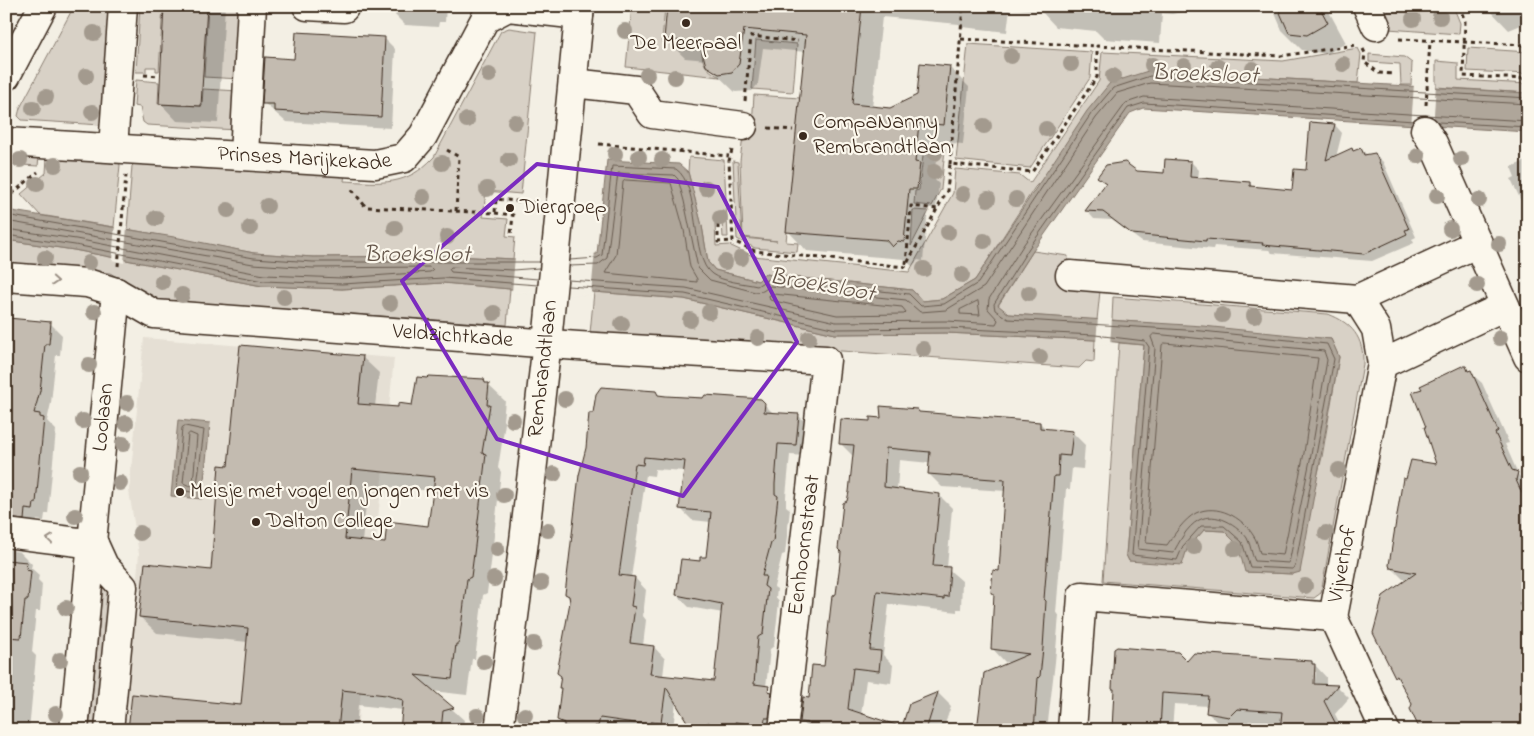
<svg xmlns="http://www.w3.org/2000/svg" width="1534" height="736" viewBox="0 0 1534 736" font-family="'Indie Flower',sans-serif">
<style>
.built{fill:#e5dfd4}
.green{fill:#d8d1c6;stroke:#8a7e72}
.water{fill:#afa69a;stroke:#817468}
.pier{fill:#f3efe4}
.shadow{fill:#0003;fill-rule:evenodd}
.lines{fill:none;stroke-linecap:round;stroke-linejoin:round}
.shore{stroke:#695c50;stroke-width:1}
.building{fill:#c3bbb0;stroke:#3b2a1e;fill-rule:evenodd}
.minor-casing{stroke:#3b2a1e;stroke-width:31}
.path{stroke:#3b2a1e;stroke-width:3;stroke-dasharray:4 4;stroke-linecap:butt}
.minor{stroke:#fbf7ec;stroke-width:28}
.tree{fill:#a39a8e}
.oneway{stroke:#9b9085}
.marked{fill:none;stroke:#7b2cbf;stroke-width:4;stroke-linejoin:round}
.poi-dot{fill:#3b2a1e;stroke:#fbf7ec;stroke-width:2}
.labels{text-anchor:middle;dominant-baseline:central;stroke-width:4.5;stroke-linejoin:round;paint-order:stroke}
.poi-label{font-size:22px;fill:#3b2a1e;stroke:#fbf7ec;text-anchor:start}
.street-label{font-size:22px;fill:#3b2a1e;stroke:#fbf7ec}
.water-label{font-size:24px;font-style:italic;fill:#645549;stroke:#fbf7ec}
</style>
<rect width="100%" height="100%" fill="#f3efe4"/>
<filter id="ink" filterUnits="userSpaceOnUse"><feTurbulence type="fractalNoise" baseFrequency=".02" numOctaves="2"/><feDisplacementMap in="SourceGraphic" scale="10" xChannelSelector="R" yChannelSelector="G"/><feConvolveMatrix kernelMatrix="1 2 1 2 8 2 1 2 1" color-interpolation-filters="sRGB"/></filter>
<g filter="url(#ink)">
<path class="built" d="M144,338L394,358L357,730H123L139,554L129,491Z"/>
<g class="green">
<path d="M74,6H110L101,125L22,120L18,116L20,108Z"/>
<path d="M140,6H163L159,71H156V67H146V72H136Z"/>
<path d="M208,6H243L240,79L204,77Z"/>
<path d="M632,6H665L662,41L702,46C701,63 705,69 720,77L626,67Z"/>
<path d="M1375,6H1453L1460,23L1459,34L1388,29Z"/>
<path d="M509,28L537,32L521,194L486,191L483,217L508,219L506,236L515,237L513,259L453,256L313,257L254,253L127,229L132,166L136,162L345,173L344,181C382,183 406,187 434,157L501,31Z"/>
<path d="M756,40L797,44L793,92L752,89Z"/>
<path d="M968,44L1092,52L1090,78L1030,168L956,160Z"/>
<path d="M1358,48L1361,54L1358,83L1148,71L1035,187L975,280L942,299L922,301L912,290L765,274L758,281L715,270L708,262L702,226L688,172L689,157L724,160L728,237H723L722,223L715,224L716,246L729,245L753,256L909,272L953,193L955,169L1020,175L1030,183L1099,81L1102,52L1283,61Z"/>
<path d="M1468,48L1528,52V74L1467,71Z"/>
<path d="M1369,54L1404,57L1412,63L1411,85H1401L1400,64L1369,62Z"/>
<path d="M1436,61L1458,63V80L1528,84V93L1436,87Z"/>
<path d="M136,80L159,82L158,104L202,106L203,89L239,91L237,130L147,125L143,122L140,107L134,106Z"/>
<path d="M754,95L800,98L786,242L798,243L797,252L755,248L737,239L733,161L738,162L742,238L777,241L743,237L740,161L743,136L752,126Z"/>
<path d="M924,147L945,149L941,189L932,206L914,204L915,191L919,190Z"/>
<path d="M6,154L39,156L38,166L6,164Z"/>
<path d="M47,157L118,161L120,165L114,227L40,215L21,194L46,173Z"/>
<path d="M913,210L929,211L911,246Z"/>
<path d="M6,240L74,250L262,286L342,289L443,283L510,289L507,325L156,300L110,273L6,265Z"/>
<path d="M1033,251L1068,256L1066,286L1100,291L1097,320L1009,314L998,306Z"/>
<path d="M594,292L684,299L835,334L946,333L1095,340L1094,362L1086,361L1079,368L590,333Z"/>
<path d="M1113,297L1328,314C1352,323 1364,338 1363,364L1321,593L1314,598L1103,581L1119,343L1144,345L1126,554L1129,561L1187,549L1204,530L1224,531L1238,545L1246,572L1293,574L1322,457L1339,357L1331,339L1112,320Z"/>
<path d="M103,584L114,585L100,730H89Z"/>
</g>
<g class="water">
<path d="M1148,71L1528,93V132L1143,108L1130,113L1033,251L998,305L1009,314L1203,326L1331,339L1339,357L1300,572L1293,574L1245,572L1238,545L1224,531L1204,530L1187,549L1182,565L1129,561L1126,555L1144,345L1095,340L946,333L835,334L684,299L594,292L510,289L443,283L342,289L262,286L74,250L6,240V210L174,237L254,253L313,257L453,256L513,259L597,254L607,160L679,164L688,172L702,226L708,262L715,270L758,281L765,274L912,290L922,301L942,299L975,280L1087,111L1110,83Z"/>
<path d="M178,420L210,423L202,499L171,496Z"/>
</g>
<g class="pier">
<path d="M1414,83L1436,84L1433,129L1411,128Z"/>
<path d="M598,216L591,295L512,292L515,256L595,251Z"/>
<path d="M115,225L127,227L124,263L112,260Z"/>
<path d="M1098,318H1112L1110,344L1096,343Z"/>
</g>
<g class="shadow">
<path d="M165,6H225L218,123L177,121L160,103Z"/>
<path d="M395,6H446L445,22H439L438,27L405,25L395,15Z"/>
<path d="M668,6H1197L1196,9L1172,14L1162,13L1160,43L1104,39L1096,31L1056,27L1041,11L1010,8L1007,32L962,27L959,24L882,17L872,108L890,109L918,96L949,67L969,87L963,144L938,142L934,179L939,184L936,208H928L923,261L918,260L912,266L904,259L807,251L788,231L806,52L763,48L758,84L752,91L735,92L708,66L706,60L685,58L665,39Z"/>
<path d="M1272,6H1326L1346,43L1327,54L1302,50L1282,30Z"/>
<path d="M1486,6H1528V22L1509,30Z"/>
<path d="M384,38L395,49L391,128L286,122L264,103L295,60Z"/>
<path d="M1335,125L1342,133L1336,157L1352,150L1354,152L1361,149L1368,156L1375,154L1383,162L1416,237L1412,239L1414,243L1372,261L1272,253L1269,250L1214,246L1213,249L1142,242L1112,220L1094,219L1087,211L1106,184L1099,176L1137,172L1165,174L1191,162L1199,170L1198,179L1250,184L1254,188L1293,191Z"/>
<path d="M1528,160V216L1511,179L1515,177L1511,167Z"/>
<path d="M6,323H50L62,335L60,355H56L51,403L47,421L56,430L48,514H45L44,521L37,520L35,529L6,520Z"/>
<path d="M362,357L379,373L375,406L413,407L484,381L505,401L503,420L505,423L498,468L501,472L491,563L487,593L483,595L475,659H472L467,695L432,691L464,720L462,730H400L403,710L358,705L356,730H130L242,706L248,642L157,633L140,617L212,572L229,467ZM368,485L434,491L429,528L386,545L362,542Z"/>
<path d="M1465,368L1482,383L1509,443L1505,444L1519,476L1528,484V730L1413,704L1396,676L1408,580L1403,579L1391,567L1407,480L1438,466L1428,428L1424,389Z"/>
<path d="M659,396L760,400L774,414L798,415L810,427L807,456L790,455L786,496V506L790,509L785,554L782,555L774,587L777,589L776,598L779,602L774,646L770,649L766,687L780,699L777,730H694L676,702L673,730H568L558,720L571,602L566,593ZM655,469L685,471L680,508L692,520L711,522L707,559L701,563L677,595L689,607L723,613L715,683L663,676L665,659L654,647L643,646L646,620L643,616L646,590L635,578H631L646,475L654,476Z"/>
<path d="M920,414L1040,423L1047,430L1072,432L1085,445L1083,469L1072,468L1070,489H1066L1056,613L1059,615L1055,662L1047,730H979L1011,662H1005L992,648L995,596L992,593L1000,572L1006,491L942,487L929,474L930,463L899,460L897,490L939,495L952,508L947,568L962,581L961,609H957V612L889,604L883,655L893,665L891,683L866,680L861,715L902,728L910,705L938,693L951,706L943,730H808L801,721L825,668L837,595L853,456L840,443L871,423Z"/>
<path d="M6,549L20,552L32,564L31,568L39,575L38,580L42,584L40,611H36L32,652L36,656L29,730H6Z"/>
<path d="M1187,662H1312L1326,677V686H1337L1349,698L1335,714L1343,730H1282V723L1249,721L1241,729L1219,724L1208,713V706L1174,704L1172,730H1113L1115,691L1113,688ZM1313,672H1316L1314,690H1312Z"/>
</g>
<g class="lines">
<g class="shore">
<path d="M1425,115L1528,121"/>
<path d="M1438,122L1528,127"/>
<path d="M626,180L671,183L684,230L690,267L697,279V282L605,273L616,255L623,182Z"/>
<path d="M6,215L254,258L313,262H540"/>
<path d="M6,221L253,264L313,268L430,267L433,270L430,272L342,278L264,275L76,239L6,229"/>
<path d="M6,235L75,245L263,281L342,284L443,278L538,285"/>
<path d="M570,260L597,258L602,255L612,166L676,169C701,186 690,259 712,274C723,282 744,283 757,286L768,279L909,294L921,306L944,304L978,283L1091,114L1113,88L1150,76L1528,98"/>
<path d="M569,266L598,265L607,258L618,173L674,175L678,179L684,201L698,268L710,280L755,292L763,291L770,286L906,300L920,312L946,310L984,287L1096,118L1117,93L1150,83L1528,104"/>
<path d="M538,279L451,272L449,269L451,267L513,270L539,268"/>
<path d="M568,280L686,288L836,322L947,321L996,324L998,320L988,309L989,299L1024,244L1126,103L1144,97L1424,115"/>
<path d="M568,286L685,294L836,329L947,328L1095,335L1145,341L1149,347L1132,555L1177,560L1183,546L1201,526H1224L1242,542L1250,567L1292,569L1295,567L1334,359L1327,344L1202,331L1008,319L995,310L994,304L1029,248L1128,108L1144,103L1414,121"/>
<path d="M773,294L902,307L906,312L904,314L837,315L770,300L769,296Z"/>
<path d="M978,301L980,315L960,314V310Z"/>
<path d="M1154,334L1324,351L1327,360L1311,455L1289,563L1255,561C1251,554 1251,545 1247,538C1238,525 1216,511 1199,520C1186,527 1179,543 1173,553L1138,549L1155,348L1151,337Z"/>
<path d="M1165,343L1318,358L1304,453L1283,555L1260,553C1258,547 1257,540 1253,535C1242,517 1217,503 1196,513C1184,519 1174,535 1167,545L1146,543L1162,345Z"/>
<path d="M185,426L204,430L196,493L177,489L182,428Z"/>
<path d="M190,433L197,436L193,484L190,486L183,483L188,435Z"/>
</g>
</g>
<g class="building">
<path d="M164,6H207L201,106L159,104Z"/>
<path d="M667,6H862L852,104L890,108L917,95L920,63L950,66L944,125L919,123L915,162L920,163L917,189H909L904,242L898,241L892,247L886,240L786,232L806,35L744,29L739,64L732,72L719,74L706,66L700,43L664,39Z"/>
<path d="M1277,6H1319L1328,23L1307,35L1289,33Z"/>
<path d="M296,32L385,37L381,117L274,111V104H262L265,57L294,59Z"/>
<path d="M1310,122L1335,124L1326,160L1352,148L1353,151L1361,148L1364,155L1375,153L1409,229L1405,230L1407,234L1364,254L1262,245L1263,243L1206,239V241L1132,234L1103,212L1085,211L1106,183L1097,177L1106,165L1125,162L1137,171L1164,173L1165,159L1191,161L1190,177L1250,182V186L1292,190L1294,169L1306,170Z"/>
<path d="M8,318L51,322L49,344H45L40,391L34,413L40,414V417L44,418L36,503H34L33,510L25,509L24,520L6,518Z"/>
<path d="M240,345L363,356L358,404L398,407V403L412,405L417,377L427,378L429,376L484,379L485,383H489L487,405H490L482,453L486,454L475,546L471,577L467,579L459,644H456L452,679L415,675L454,708L443,711L441,730H400L403,700L386,695L342,690L338,730H128L132,694L241,705L248,628L139,617L145,563L211,570L219,465L228,466ZM352,469L435,477L428,526L387,521L385,543L345,539Z"/>
<path d="M1462,366H1466L1468,371L1471,370L1498,431L1495,433L1512,470L1518,472L1516,480L1528,506V598L1519,603L1528,623V730H1420L1410,709L1412,704L1397,676L1395,677L1373,633L1383,596L1416,573L1390,568L1389,565L1403,478L1406,479L1411,460L1436,464L1424,427H1426L1412,392L1422,389L1420,386Z"/>
<path d="M601,387L656,391L658,395L666,396L703,398L705,395L761,399L765,403L764,412L799,414L796,445L778,444L775,484V494L778,496L773,542L771,543L762,576H766L764,586L768,589L763,634L758,637L754,684L769,686L768,691L772,692L769,718H765L764,726L735,722V728L715,730L709,722L692,730L666,687L661,723L651,722L648,725L600,718L598,726H595V730H567L568,727H564V723L557,720L561,688H559L561,676L557,673L570,602L569,596L565,594L579,475L586,448L589,413H593L596,394ZM644,457L685,461L679,509L711,512L706,557H700V561L681,559L676,595L722,604L714,681L650,674L654,646L630,643L635,607L631,606L635,577L619,575L635,464L643,465Z"/>
<path d="M880,406L917,409L919,412L1040,422V428L1073,431L1070,456L1059,455L1058,476H1054L1044,599L1046,601L1043,648L1040,676L1038,678L1034,730H977L984,673L1029,654L991,649L994,594L991,593L993,570L999,571L1005,480L928,474L930,452L886,448L884,487L940,494L933,566L950,567L948,597L944,596V599L877,591L870,650L881,651L879,671L853,668L848,709L899,726L898,730H807L808,723L800,722L803,697L809,698L812,665L824,666L832,596L836,594L840,564L841,552L838,549L843,503L847,501L849,492L854,445L839,444L841,419L870,421V417L881,418Z"/>
<path d="M6,560L27,562L26,570L31,571L28,600H25L21,638L6,637Z"/>
<path d="M1117,647L1178,652L1187,661L1194,653L1312,661V664H1315L1314,684L1338,685L1324,701L1339,730H1280L1282,712L1237,709L1229,717L1206,713L1208,696L1162,693L1160,730H1112L1114,689H1112L1114,649Z"/>
<path d="M938,692L926,730H901L909,704Z"/>
</g>
<g class="lines">
<defs>
<g id="minor">
<path d="M307,6L344,8"/>
<path d="M1367,6L1376,26"/>
<path d="M6,76L43,6"/>
<path d="M573,83L636,90L652,114L743,126"/>
<path d="M1425,130L1433,143L1528,357"/>
<path id="s1" d="M6,142L375,164L404,158L423,136L485,19L508,7L579,15"/>
<path d="M113,148L123,6"/>
<path d="M244,155L252,6"/>
<path d="M1070,275L1357,299L1478,243"/>
<path id="s2" d="M6,277L87,283L116,292L154,314L578,346L826,360L783,730"/>
<path d="M1382,364L1505,306"/>
<path d="M6,533L94,544"/>
<path d="M94,544L104,566L123,587L109,730"/>
<path d="M1333,617L1385,730"/>
<path id="s3" d="M74,730L116,292"/>
<path id="s4" d="M499,730L524,541L547,342L580,6"/>
<path id="s5" d="M1072,730L1082,596L1333,617L1382,364L1376,329L1357,299"/>
</g>
</defs>
<use href="#minor" class="minor-casing"/>
<g class="path">
<path d="M1459,6L1465,21L1463,76L1528,79"/>
<path d="M961,39L1097,46"/>
<path d="M1399,39L1528,45"/>
<path d="M1363,49L1365,53L1364,62L1379,73L1394,74"/>
<path d="M144,75L158,76"/>
<path d="M745,101L751,36L798,41"/>
<path d="M1426,105L1430,41"/>
<path d="M768,128L793,130"/>
<path d="M599,144L729,156"/>
<path d="M447,150L459,157L456,212"/>
<path d="M732,150L729,161L733,241L755,251L905,267L947,191L950,164L1032,172L1097,77V46L1281,56L1356,45"/>
<path d="M950,164L963,6"/>
<path d="M352,190L366,207L495,213L496,199L535,203"/>
<path d="M6,199L38,172"/>
<path d="M495,213L513,215L511,234"/>
<path d="M718,225V242L733,241"/>
<path d="M906,264L911,206L938,209"/>
<path d="M118,266L126,175"/>
</g>
<use href="#minor" class="minor"/>
</g>
<g class="tree">
<circle cx="1440" cy="17" r="8"/>
<circle cx="1413" cy="19" r="8"/>
<circle cx="625" cy="31" r="8"/>
<circle cx="94" cy="33" r="8"/>
<circle cx="1011" cy="56" r="8"/>
<circle cx="1071" cy="64" r="8"/>
<circle cx="1343" cy="64" r="8"/>
<circle cx="1152" cy="65" r="8"/>
<circle cx="1184" cy="66" r="8"/>
<circle cx="1218" cy="67" r="8"/>
<circle cx="1253" cy="69" r="8"/>
<circle cx="489" cy="75" r="8"/>
<circle cx="647" cy="75" r="8"/>
<circle cx="86" cy="76" r="8"/>
<circle cx="1113" cy="76" r="8"/>
<circle cx="675" cy="77" r="8"/>
<circle cx="46" cy="97" r="8"/>
<circle cx="33" cy="108" r="8"/>
<circle cx="92" cy="112" r="8"/>
<circle cx="467" cy="120" r="8"/>
<circle cx="515" cy="122" r="8"/>
<circle cx="984" cy="126" r="8"/>
<circle cx="1046" cy="129" r="8"/>
<circle cx="935" cy="153" r="8"/>
<circle cx="615" cy="154" r="8"/>
<circle cx="1418" cy="156" r="8"/>
<circle cx="639" cy="157" r="8"/>
<circle cx="1461" cy="159" r="8"/>
<circle cx="20" cy="160" r="8"/>
<circle cx="509" cy="160" r="8"/>
<circle cx="662" cy="160" r="8"/>
<circle cx="442" cy="163" r="8"/>
<circle cx="55" cy="165" r="8"/>
<circle cx="934" cy="172" r="8"/>
<circle cx="37" cy="184" r="8"/>
<circle cx="706" cy="188" r="8"/>
<circle cx="487" cy="189" r="8"/>
<circle cx="963" cy="194" r="8"/>
<circle cx="1437" cy="196" r="8"/>
<circle cx="423" cy="197" r="8"/>
<circle cx="988" cy="199" r="8"/>
<circle cx="1016" cy="199" r="8"/>
<circle cx="1479" cy="200" r="8"/>
<circle cx="267" cy="206" r="8"/>
<circle cx="228" cy="210" r="8"/>
<circle cx="156" cy="218" r="8"/>
<circle cx="720" cy="218" r="8"/>
<circle cx="250" cy="228" r="8"/>
<circle cx="395" cy="228" r="8"/>
<circle cx="1450" cy="229" r="8"/>
<circle cx="948" cy="232" r="8"/>
<circle cx="447" cy="237" r="8"/>
<circle cx="984" cy="241" r="8"/>
<circle cx="1499" cy="244" r="8"/>
<circle cx="45" cy="258" r="8"/>
<circle cx="741" cy="258" r="8"/>
<circle cx="725" cy="262" r="8"/>
<circle cx="89" cy="263" r="8"/>
<circle cx="924" cy="269" r="8"/>
<circle cx="962" cy="275" r="8"/>
<circle cx="162" cy="282" r="8"/>
<circle cx="1477" cy="285" r="8"/>
<circle cx="1029" cy="293" r="8"/>
<circle cx="182" cy="295" r="8"/>
<circle cx="284" cy="297" r="8"/>
<circle cx="390" cy="303" r="8"/>
<circle cx="94" cy="312" r="8"/>
<circle cx="709" cy="312" r="8"/>
<circle cx="494" cy="313" r="8"/>
<circle cx="1222" cy="315" r="8"/>
<circle cx="1254" cy="316" r="8"/>
<circle cx="690" cy="320" r="8"/>
<circle cx="622" cy="324" r="8"/>
<circle cx="758" cy="338" r="8"/>
<circle cx="809" cy="338" r="8"/>
<circle cx="1500" cy="338" r="8"/>
<circle cx="923" cy="349" r="8"/>
<circle cx="1040" cy="357" r="8"/>
<circle cx="89" cy="365" r="8"/>
<circle cx="565" cy="399" r="8"/>
<circle cx="127" cy="403" r="8"/>
<circle cx="513" cy="420" r="8"/>
<circle cx="83" cy="421" r="8"/>
<circle cx="126" cy="423" r="8"/>
<circle cx="123" cy="444" r="8"/>
<circle cx="1339" cy="470" r="8"/>
<circle cx="80" cy="472" r="8"/>
<circle cx="554" cy="474" r="8"/>
<circle cx="120" cy="483" r="8"/>
<circle cx="504" cy="495" r="8"/>
<circle cx="75" cy="516" r="8"/>
<circle cx="548" cy="530" r="8"/>
<circle cx="140" cy="533" r="8"/>
<circle cx="1326" cy="533" r="8"/>
<circle cx="1194" cy="547" r="8"/>
<circle cx="497" cy="549" r="8"/>
<circle cx="1235" cy="549" r="8"/>
<circle cx="494" cy="579" r="8"/>
<circle cx="541" cy="583" r="8"/>
<circle cx="1305" cy="586" r="8"/>
<circle cx="66" cy="608" r="8"/>
<circle cx="534" cy="644" r="8"/>
<circle cx="60" cy="660" r="8"/>
<circle cx="484" cy="662" r="8"/>
<circle cx="56" cy="714" r="8"/>
<circle cx="525" cy="715" r="8"/>
<circle cx="477" cy="716" r="8"/>
</g>
<defs><path id="oneway-chevron" d="M-2-3.5L2.5 0L-2 3.5" fill="none" stroke-width="1.6" stroke-linecap="round" stroke-linejoin="round" transform="scale(1.25)"/></defs>
<g class="oneway">
<use href="#oneway-chevron" transform="translate(55 281) rotate(4)"/>
<use href="#oneway-chevron" transform="translate(50 539) rotate(-173)"/>
</g>
</g>
<path class="marked" d="M537,164L718,187L797,342L683,496L497,439L402,281Z"/>
<g class="poi-dot">
<circle cx="686" cy="23" r="5"/>
<circle cx="803" cy="136" r="5"/>
<circle cx="510" cy="208" r="5"/>
<circle cx="180" cy="492" r="5"/>
<circle cx="256" cy="522" r="5"/>
</g>
<g class="labels">
<g class="poi-label">
<text x="686" y="44" text-anchor="middle">De Meerpaal</text>
<text x="813" y="123">CompaNanny<tspan x="813" dy="25">Rembrandtlaan</tspan></text>
<text x="520" y="208">Diergroep</text>
<text x="190" y="492">Meisje met vogel en jongen met vis</text>
<text x="266" y="522">Dalton College</text>
</g>
<g class="street-label">
<text stroke="none"><textPath href="#s1" startOffset="299">Prinses Marijkekade</textPath></text>
<text stroke="none"><textPath href="#s2" startOffset="455">Veldzichtkade</textPath></text>
<text stroke="none"><textPath href="#s4" startOffset="364">Rembrandtlaan</textPath></text>
<text stroke="none"><textPath href="#s3" startOffset="314">Loolaan</textPath></text>
<text transform="translate(805 545) rotate(-83)">Eenhoornstraat</text>
<text stroke="none"><textPath href="#s5" startOffset="440">Vijverhof</textPath></text>
</g>
<g class="water-label">
<text transform="translate(1205 75) rotate(2)">Broeksloot</text>
<text x="417" y="255">Broeksloot</text>
<text transform="translate(822 286) rotate(10)">Broeksloot</text>
</g>
</g>
<rect width="1534" height="736" fill="none" stroke="#fbf7ec" stroke-width="25"/>
<rect x="12" y="12" width="1509" height="711" fill="none" stroke="#3b2a1e" stroke-width="2" filter="url(#ink)"/>
</svg>
